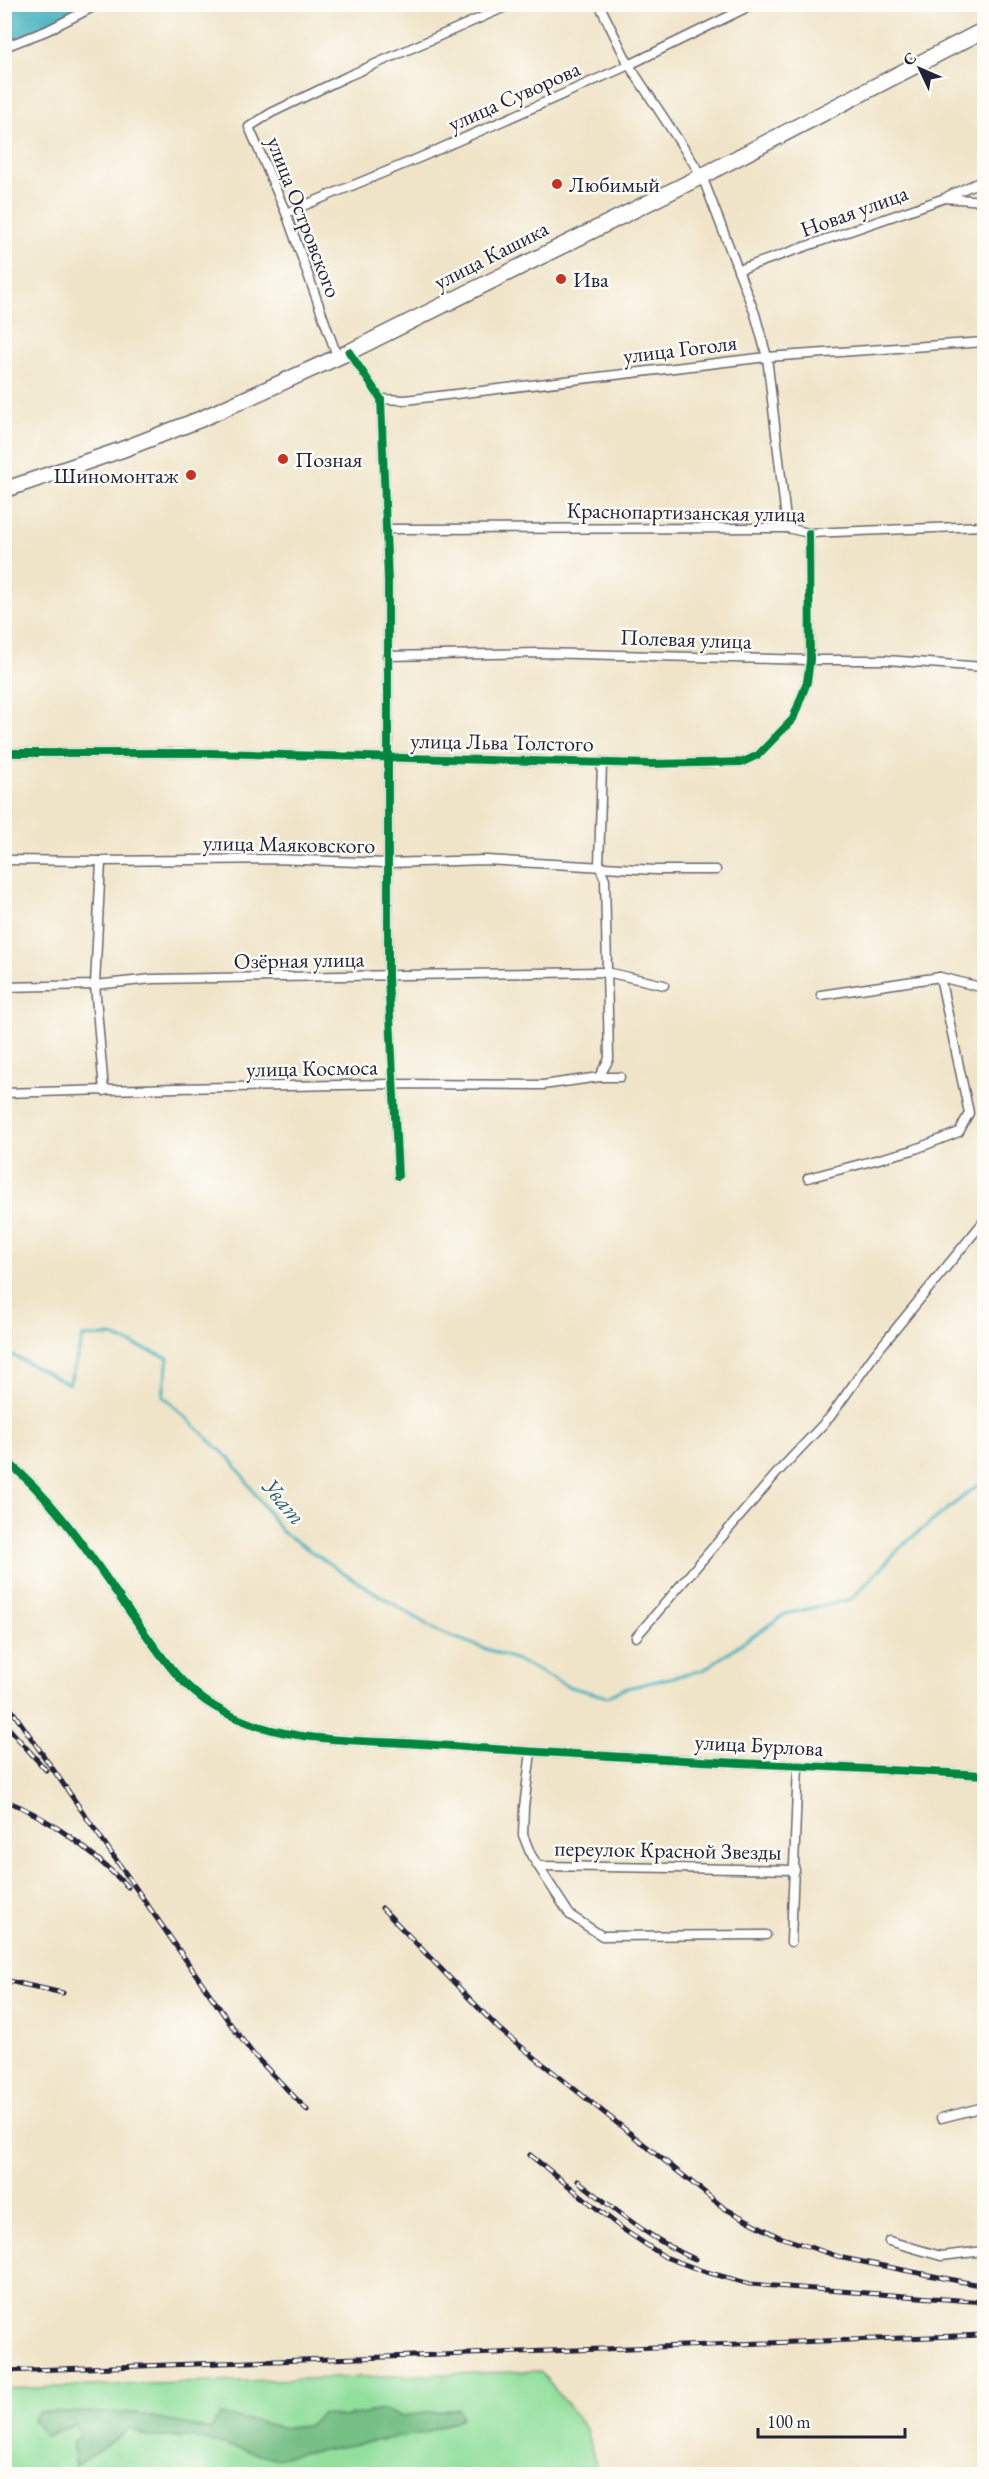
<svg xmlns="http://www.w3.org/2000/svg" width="989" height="2479" viewBox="0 0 989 2479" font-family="'EB Garamond',serif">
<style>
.green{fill:#92df9c;stroke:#5a806c;stroke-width:1.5;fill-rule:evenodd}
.forest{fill:#75be84;stroke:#4c7060;stroke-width:1.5}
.water{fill:#41b0be;stroke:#32697c;stroke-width:1.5}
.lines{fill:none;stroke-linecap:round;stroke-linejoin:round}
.stream{stroke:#41b0be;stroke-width:3}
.street-casing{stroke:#6a666c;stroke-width:11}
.highway-casing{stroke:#6a666c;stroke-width:18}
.street{stroke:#fff;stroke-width:8}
.highway{stroke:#fff;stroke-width:15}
.rail-casing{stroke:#22223b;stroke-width:5}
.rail{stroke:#fdfcf7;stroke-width:3;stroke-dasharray:9;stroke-linecap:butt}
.cycleway-casing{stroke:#fdfcf7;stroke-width:11}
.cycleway{stroke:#00873e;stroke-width:8}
.poi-dot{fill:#c8321e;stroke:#fdfcf7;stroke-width:2}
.labels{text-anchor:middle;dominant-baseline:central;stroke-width:5;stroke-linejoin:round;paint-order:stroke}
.street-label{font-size:22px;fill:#22223b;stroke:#fdfcf7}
.poi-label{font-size:22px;fill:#22223b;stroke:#fdfcf7;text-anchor:start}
.water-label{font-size:24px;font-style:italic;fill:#306276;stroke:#fdfcf7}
</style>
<rect width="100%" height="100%" fill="#fdfcf7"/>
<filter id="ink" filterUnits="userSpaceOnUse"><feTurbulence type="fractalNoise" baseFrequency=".0167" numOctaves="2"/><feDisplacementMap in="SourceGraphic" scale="12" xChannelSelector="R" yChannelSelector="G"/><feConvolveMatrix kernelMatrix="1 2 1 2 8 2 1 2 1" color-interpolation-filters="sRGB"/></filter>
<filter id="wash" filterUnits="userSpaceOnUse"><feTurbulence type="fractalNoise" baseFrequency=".008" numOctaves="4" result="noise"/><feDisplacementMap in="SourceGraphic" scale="24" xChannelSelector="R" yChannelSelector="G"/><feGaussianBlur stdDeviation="1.35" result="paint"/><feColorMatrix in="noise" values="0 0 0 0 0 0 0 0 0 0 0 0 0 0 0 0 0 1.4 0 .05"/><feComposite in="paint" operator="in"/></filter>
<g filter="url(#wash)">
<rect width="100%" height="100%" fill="#f0e4c8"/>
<path class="green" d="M540,2371L586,2429L598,2474H5L4,2389ZM458,2409L462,2418L423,2433L192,2437H149L130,2429L76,2466L79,2434L75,2424L46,2436L39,2412L135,2413L211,2430L220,2414L286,2428L307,2426L322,2413L342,2417L383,2410L402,2416Z"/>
<path class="forest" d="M458,2409L462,2418L423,2433L275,2458L192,2437H149L130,2429L76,2466L72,2443L79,2434L75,2424L46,2436L33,2420L39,2412L135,2413L211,2430L220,2414L286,2428L307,2426L322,2413L342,2417L383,2410L402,2416Z"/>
<path class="water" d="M5,5H84L5,53Z"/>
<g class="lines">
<path class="stream" d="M4,1351L69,1384L83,1337L112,1336L168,1358L163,1396L233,1462L281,1531L340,1571L439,1632L517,1660L567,1686L607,1697L623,1689L703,1670L785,1614L851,1599L904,1544L984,1480"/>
</g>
</g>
<g filter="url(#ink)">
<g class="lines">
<defs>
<g id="street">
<path d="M599,4L629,65L702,176L755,314L767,357L787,528"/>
<path d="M4,47L46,31L99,4"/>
<path d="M948,196L984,180"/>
<path d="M286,213L419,158L629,65L754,4"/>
<path d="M738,270L945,198L984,201"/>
<path d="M349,352L381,399L388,581V976L398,1176"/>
<path d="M337,356L286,213L249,127L271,113L348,76L512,4"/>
<path d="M381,399L405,400L767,357L984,342"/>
<path d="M386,529L787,528L809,533L984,526"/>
<path d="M387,656L539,653L810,660H886L984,667"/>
<path d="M4,753H211L652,764L743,762L758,755L793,719L807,682L810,660L809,533"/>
<path d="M4,860L101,861L274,859L387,863L486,860L655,870H716"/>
<path d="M101,861L95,985L104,1091"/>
<path d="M4,987L95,985L152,979L606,972L664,985"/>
<path d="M821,995L940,977L984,988"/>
<path d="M599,1077L609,1059L605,879L599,866L602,762"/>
<path d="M4,1093L177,1088L393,1084L543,1085L599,1077H620"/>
<path d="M808,1178L913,1150L959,1132L969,1113L940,977"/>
<path d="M4,1459C58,1502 97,1566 137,1622C159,1653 181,1687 215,1707C280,1746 364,1739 437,1745C619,1759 802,1765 984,1775"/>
<path d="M636,1637L777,1473L830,1417L875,1354L984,1221"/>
<path d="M531,1752L524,1807L523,1835L531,1855L570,1915L602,1936L766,1935"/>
<path d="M540,1866L795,1870"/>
<path d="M791,1942L798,1765"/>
<path d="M941,2118L984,2107"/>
<path d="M889,2241L941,2256L984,2251"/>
<path d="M982,2425L984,2426"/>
</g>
<path id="highway" d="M4,490L121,450L201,419L349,352L702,176L984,30"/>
</defs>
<use href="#street" class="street-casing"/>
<use href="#highway" class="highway-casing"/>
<use href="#street" class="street"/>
<use href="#highway" class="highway"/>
<defs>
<g id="rail">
<path d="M4,1699L234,2029L253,2054L307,2110"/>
<path d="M4,1723L46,1770"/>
<path d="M4,1800C52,1818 92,1852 128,1887"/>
<path d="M382,1908L499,2029L724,2208L777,2236L843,2258L984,2286"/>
<path d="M4,1980L63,1993"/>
<path d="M530,2155L624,2230L665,2257L703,2271L750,2284L984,2302"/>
<path d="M578,2181C615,2209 652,2241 695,2259"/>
<path d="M4,2371L984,2335"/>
</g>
</defs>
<use href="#rail" class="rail-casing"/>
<use href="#rail" class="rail"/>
<defs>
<g id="cycleway">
<path d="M349,352L381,399L388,581V976L398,1176"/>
<path d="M4,753H211L652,764L743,762L758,755L793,719L807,682L810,660L809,533"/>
<path d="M4,1459C58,1502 97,1566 137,1622C159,1653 181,1687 215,1707C280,1746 364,1739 437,1745C619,1759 802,1765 984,1775"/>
</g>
</defs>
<use href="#cycleway" class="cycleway-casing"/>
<use href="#cycleway" class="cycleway"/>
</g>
</g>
<g class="poi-dot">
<circle cx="557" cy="184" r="6"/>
<circle cx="561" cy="279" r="6"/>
<circle cx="283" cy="459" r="6"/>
<circle cx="191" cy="475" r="6"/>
</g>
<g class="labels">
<g class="street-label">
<text transform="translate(514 96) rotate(-24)">улица Суворова</text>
<text transform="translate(854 211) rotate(-20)">Новая улица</text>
<text transform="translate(304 217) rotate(69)">улица Островского</text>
<text transform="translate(491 255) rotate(-27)">улица Кашика</text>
<text transform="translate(680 349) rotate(-7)">улица Гоголя</text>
<text transform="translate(686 512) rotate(1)">Краснопартизанская улица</text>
<text transform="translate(686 639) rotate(2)">Полевая улица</text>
<text transform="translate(502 742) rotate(1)">улица Льва Толстого</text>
<text transform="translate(289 844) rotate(1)">улица Маяковского</text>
<text transform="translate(299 960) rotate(-1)">Озёрная улица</text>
<text transform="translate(312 1068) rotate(-1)">улица Космоса</text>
<text transform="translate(759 1745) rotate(3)">улица Бурлова</text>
<text transform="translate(668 1850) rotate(1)">переулок Красной Звезды</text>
</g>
<g class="poi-label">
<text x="569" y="184">Любимый</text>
<text x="573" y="279">Ива</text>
<text x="295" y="459">Позная</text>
<text x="179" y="475" text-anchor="end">Шиномонтаж</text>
</g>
<g class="water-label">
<text transform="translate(284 1501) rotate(50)">Уват</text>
</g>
</g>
<rect width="989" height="2479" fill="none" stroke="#fdfcf7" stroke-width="24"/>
<g transform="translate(920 69) rotate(314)" stroke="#fdfcf7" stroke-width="4.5" paint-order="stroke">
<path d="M0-4.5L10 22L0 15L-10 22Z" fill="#22223b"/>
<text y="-9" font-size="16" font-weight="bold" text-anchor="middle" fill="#22223b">С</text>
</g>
<path d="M758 2428v9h147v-9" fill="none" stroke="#22223b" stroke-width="3"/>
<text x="767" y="2428" font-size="18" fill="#22223b" stroke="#fdfcf7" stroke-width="4.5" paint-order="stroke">100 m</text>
</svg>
